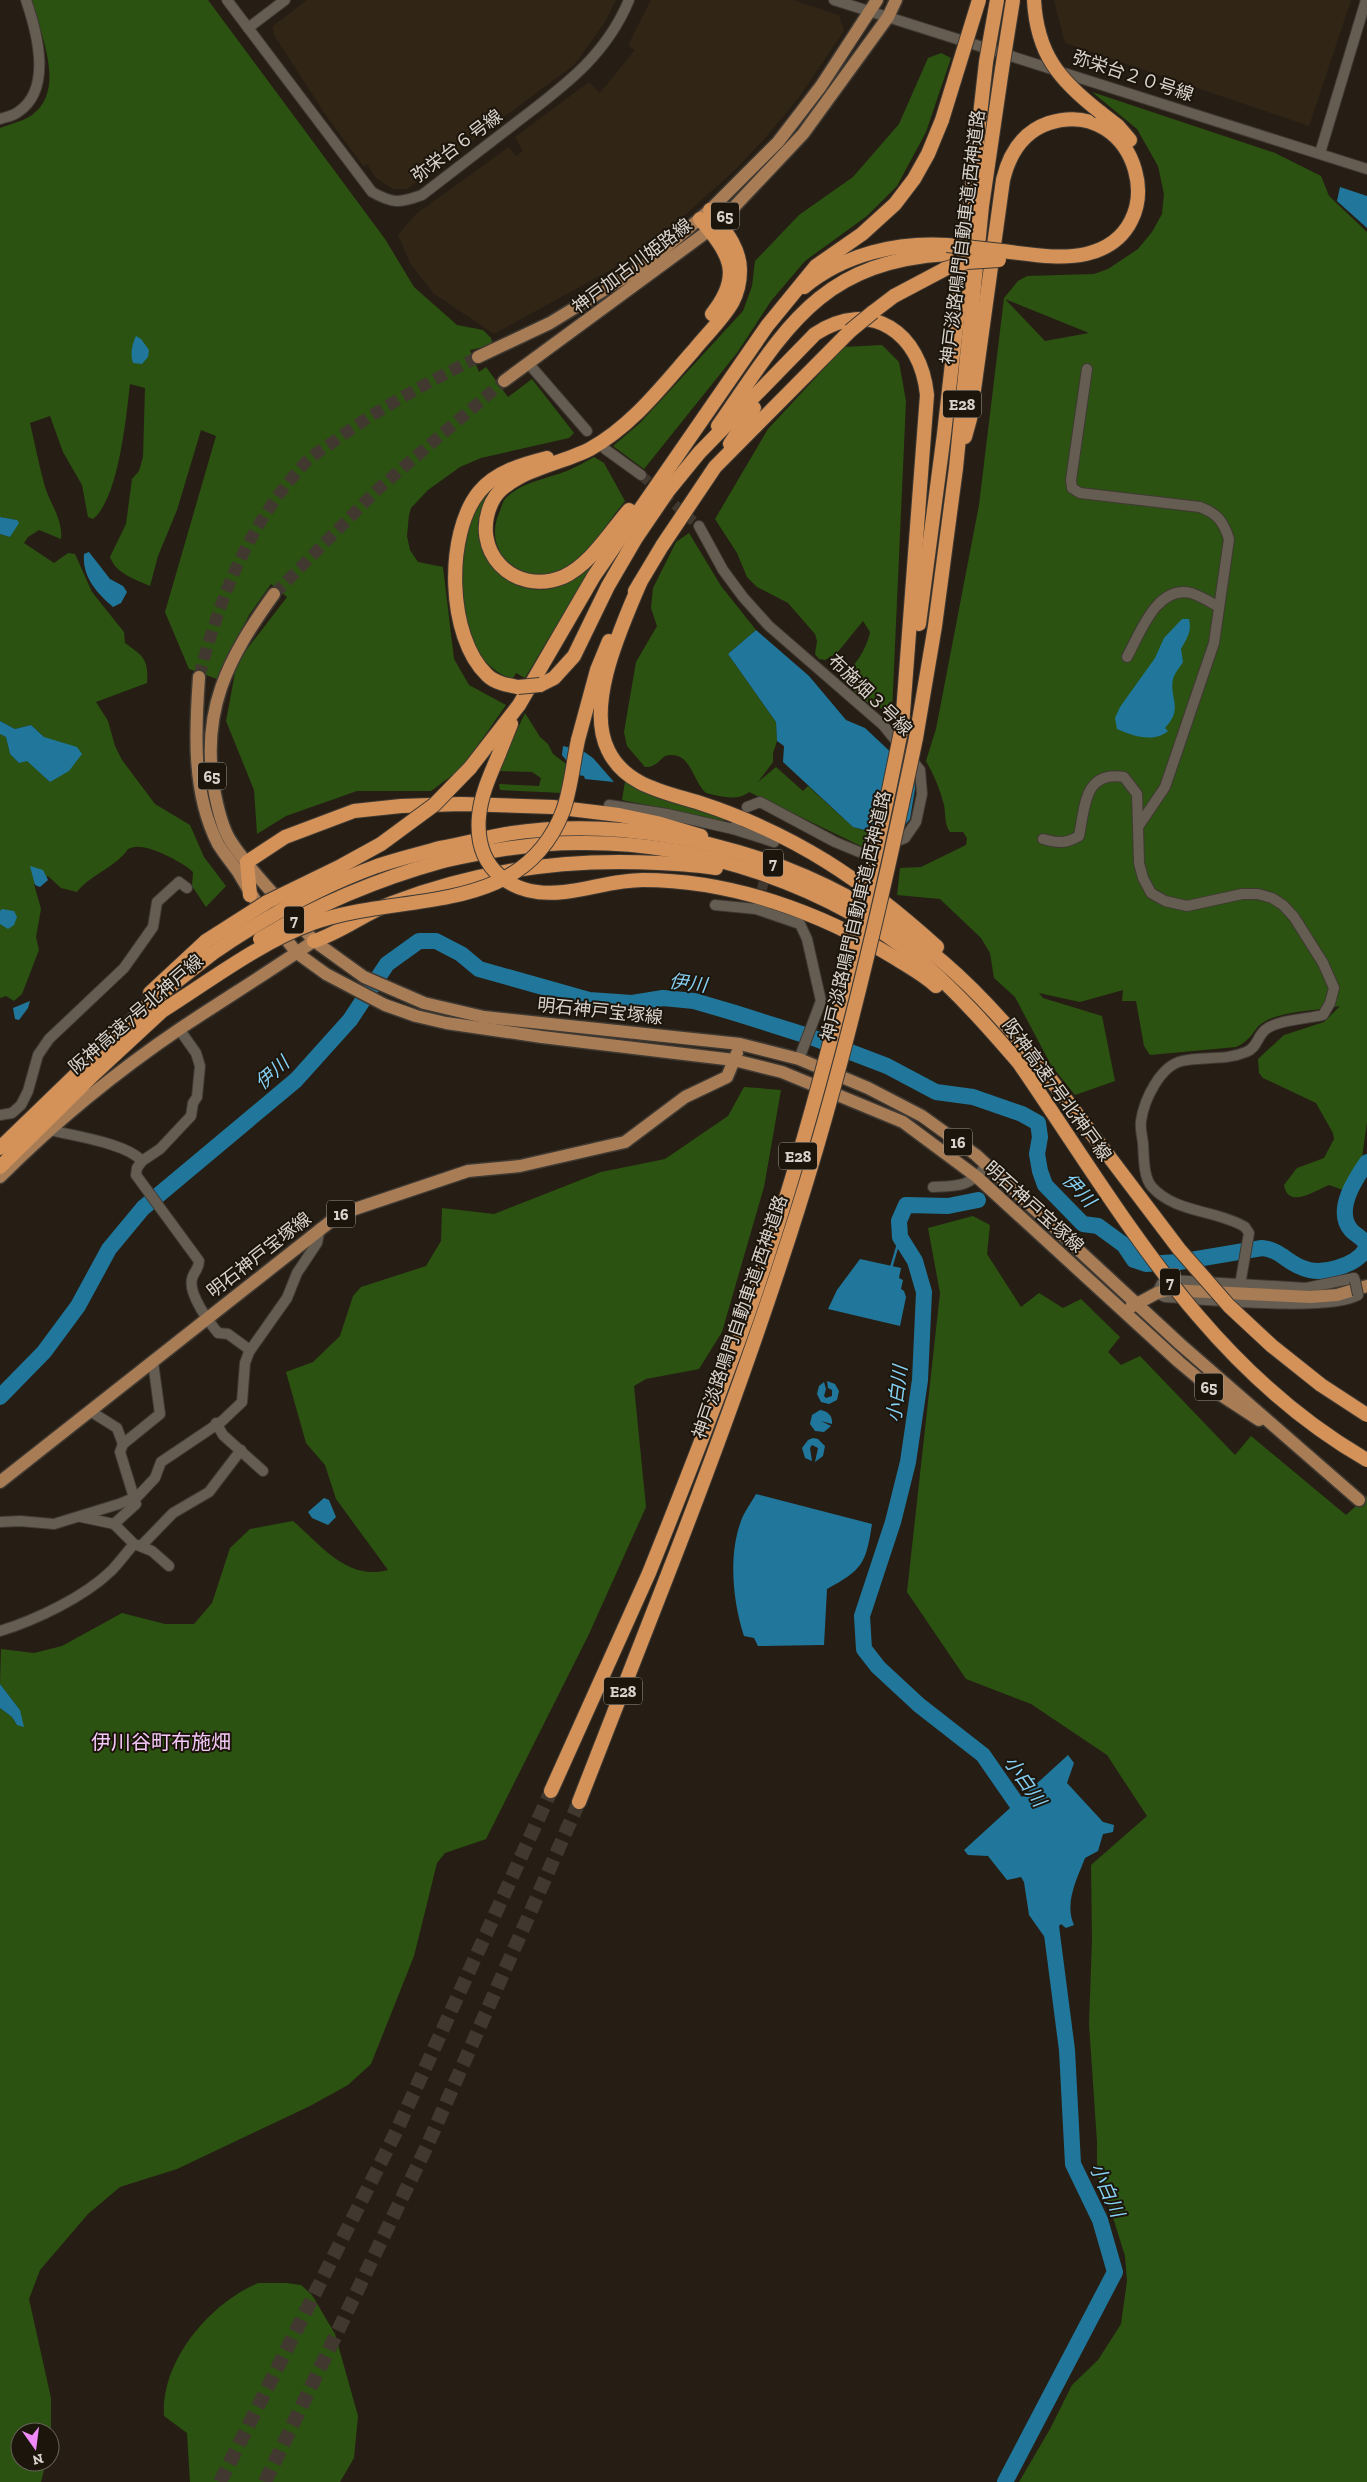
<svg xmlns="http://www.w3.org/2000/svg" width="1367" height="2482" viewBox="0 0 1367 2482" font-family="'Zilla Slab','Noto Sans JP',serif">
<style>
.built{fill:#312516}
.green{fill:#2b5211;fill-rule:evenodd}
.water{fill:#20779b}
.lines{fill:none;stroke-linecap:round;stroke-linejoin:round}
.stream{stroke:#20779b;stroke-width:2.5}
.river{stroke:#20779b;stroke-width:16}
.minor-tunnel{stroke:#413930;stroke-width:10;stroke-dasharray:10 5;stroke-linecap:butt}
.major-tunnel{stroke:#413930;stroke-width:12;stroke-dasharray:12 6;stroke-linecap:butt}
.highway-tunnel{stroke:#413930;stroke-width:14;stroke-dasharray:14 7;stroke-linecap:butt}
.minor-casing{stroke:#3f3933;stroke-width:12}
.major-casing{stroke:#3f3933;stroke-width:15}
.highway-casing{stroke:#3f3933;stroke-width:16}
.minor{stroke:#665d52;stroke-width:10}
.major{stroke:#a87d56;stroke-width:12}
.highway{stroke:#d49258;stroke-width:14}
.minor-bridge-casing{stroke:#3f3933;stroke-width:12;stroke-linecap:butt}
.highway-bridge-casing{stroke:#3f3933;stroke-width:16;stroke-linecap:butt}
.minor-bridge{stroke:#665d52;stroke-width:10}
.highway-bridge{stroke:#d49258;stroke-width:14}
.labels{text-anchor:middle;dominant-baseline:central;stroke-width:4;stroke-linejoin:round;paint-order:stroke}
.shield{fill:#1c150b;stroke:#a09a93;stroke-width:1}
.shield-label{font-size:16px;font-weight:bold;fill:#d8d3cd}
.street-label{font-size:18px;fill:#d8d3cd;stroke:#1c150b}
.water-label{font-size:19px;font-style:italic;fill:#85d0f4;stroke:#1c150b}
.quarter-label{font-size:20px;fill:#f4c8f8;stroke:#1c150b}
</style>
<rect width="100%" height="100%" fill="#261e14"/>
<g class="built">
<path d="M307,0H616L605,22L574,65L407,189H393L376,178L367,164L364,167L327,117L274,35L273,26Z"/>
<path d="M651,0H793L839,15L844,31L797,100L765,138L736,169L666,232L614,268L494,334L433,293L410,263L398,235L416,214L509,147L516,156L523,151L515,137L589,82L600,93L635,50L628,45Z"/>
<path d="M1054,0H1351L1309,126L1065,43Z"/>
</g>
<g class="green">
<path d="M32,0H208L385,239L414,287L457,325L483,330L491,338L493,345L470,350L479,372L486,367L508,397L532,379L574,433L569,438L481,458L460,467L428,490L411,508L409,515L407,536L410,550L418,562L443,567L454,659L469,685L506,705L462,768L431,791H357L286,816L257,834L254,790L226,721L237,662L287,597L271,584L249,615L217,679L189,669L165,612L216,436L201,430L177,510L158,556L150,586C135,579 116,574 110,557L126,524L132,479L139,471L143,457L145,388L130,384C126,417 119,498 93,519L88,517L82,485L63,452L50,416L30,423C35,444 39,466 45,487C51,505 63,520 61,539L39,530L28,537L24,543L54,563L68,553L75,554L92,592L124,632L125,643C143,656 149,659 147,683L96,702L108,721L115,746L122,760L155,804L190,825L204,857L226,886L206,907L192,886L193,872C184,863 153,847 140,847C136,846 131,848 128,849C115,868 91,874 77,892L61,888L48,876L34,884L41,909L36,937L39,950L22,994L14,1001L6,996L0,998V734L6,737L10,754L19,763L27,760L50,782L44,737L31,725L15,729L0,721V534L10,537L17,520L0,517V128C10,124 24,121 32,115C67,89 40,34 32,0Z"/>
<path d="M941,53L951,58L926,132L897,186L867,216L805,261L771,301L737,353L644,469L613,446L640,423L743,311L752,286L755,261L799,215L853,177L899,124L928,58Z"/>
<path d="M1092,92L1275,153L1321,176L1329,196L1367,232V1122L1362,1158L1343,1190L1329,1185C1316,1190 1288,1210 1284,1185L1297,1168L1324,1158L1334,1139L1333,1133L1316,1103L1263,1078L1259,1073L1258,1059L1284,1035L1324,1022L1340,1006C1317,1011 1284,1010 1264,1022C1253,1028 1254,1039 1236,1047L1150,1055L1144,1046L1136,1001H1122L1123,990L1080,1002L1039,993L1043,998L1102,1016L1115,1081L1075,1095L1051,1065L1015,997L994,978L990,953L981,938L940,899L897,895L900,868L921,867L966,845L967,838L963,832H950C944,823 946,815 944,805C940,789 934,775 926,761L936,729L979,505L1004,298L1018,281L1027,276L1094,274L1108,269L1138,249L1152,232L1162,214L1164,194L1158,166L1137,129ZM1005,299L1089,333L1045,341Z"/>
<path d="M882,345L899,362L906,401L892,712L869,704L842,680C853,667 867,650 870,632L863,621L837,653L825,660L819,659L815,654L817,641L815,634L788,603L757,587L747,577L737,553L715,519L768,429L844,347Z"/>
<path d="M594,457L604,463L625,501C606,524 590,554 564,568C526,590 481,555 499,513C501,509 502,503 505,499C521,482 546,479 567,471C576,467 585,462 594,457Z"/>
<path d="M492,488C486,501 478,514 478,528C478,566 519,600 556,587C573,581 588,567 599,554L525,678L516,673L512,680C499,674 488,666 479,654C462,631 456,557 466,530C472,514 479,500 492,488Z"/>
<path d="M689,533L721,586L756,630L728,654L776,722L777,741L773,753V762L758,782L776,767L803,791L808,786L853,827L869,832L867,849L749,792C737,802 720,796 706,793C692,781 691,749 665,756C659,761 654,768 645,767L627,746L624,732L636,662L657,626L651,608L653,588L676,542Z"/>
<path d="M525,713L540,737L548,744L553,754L569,766L563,793L500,790L499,784L539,786L541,778L532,772L498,771Z"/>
<path d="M625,782L652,795L726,816L724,821L622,800Z"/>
<path d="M744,1087L781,1090L764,1187L722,1332L699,1369L646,1379L634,1386L646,1507L589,1634L486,1839L445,1853L437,1863L414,1956L371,2064L348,2085L310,2106L177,2169L120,2187L88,2214L40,2270L29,2299L51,2398V2442L50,2444V2432H20V2462H46L41,2482H0V1708L12,1717L17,1725L20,1710L0,1684L1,1649L34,1653L62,1646L122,1613L165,1624H194L212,1603L230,1548L250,1529L293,1521C321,1545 347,1581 388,1570L336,1499L325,1465L306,1443L286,1372L313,1362L340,1336L353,1296L361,1287L426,1266L441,1241L442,1208L494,1214L601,1172L665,1159L728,1116Z"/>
<path d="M973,1216L990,1225L987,1254L1021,1307L1039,1293L1063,1308L1081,1299L1120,1337L1108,1352L1121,1365L1140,1356L1235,1455L1251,1436L1346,1515L1367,1496V2482H1019L1050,2429L1072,2385L1098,2360L1121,2324L1127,2281L1125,2256L1110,2208L1097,2174V2142L1089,2024L1092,1940L1091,1865L1147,1816L1107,1755L1031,1704L966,1679L907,1592L940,1293L928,1228Z"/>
<path d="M258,2283H286L301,2285L312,2295L335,2334L358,2416L354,2458L340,2482H190L187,2433L164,2416C161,2361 209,2304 258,2283Z"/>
</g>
<g class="water">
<path d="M1340,187L1367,196V228L1337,201Z"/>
<path d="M136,336L141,339L149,350L148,357L142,364L133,363C130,355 132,344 136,336Z"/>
<path d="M0,517L17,520L19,523L10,537L0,534Z"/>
<path d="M89,552L110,579L123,586L127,592L121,603L113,607C97,593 82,577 84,554Z"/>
<path d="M1182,619H1189C1192,632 1187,638 1181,649L1183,662C1180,667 1174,674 1173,679C1169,699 1184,708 1165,728L1168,731C1154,743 1132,736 1117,729L1115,718L1120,707L1155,658L1164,638Z"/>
<path d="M756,630L809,676L846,720L865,728L914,774L915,789L910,819L894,838L853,827L783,762L784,746L777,741L776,722L728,654Z"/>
<path d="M0,721L15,729L31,725L44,737L77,747L82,754L69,771L50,782L27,761L19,763L10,754L6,737L0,734Z"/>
<path d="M563,746L583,751L593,758L614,782L585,779L584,776L578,775L562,755Z"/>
<path d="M30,866L43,870L48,880L40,887L35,885Z"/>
<path d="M2,909L14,911L17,917L14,925L8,929L0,924V911Z"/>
<path d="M30,1001L28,1008L19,1020L15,1019L13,1008Z"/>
<path d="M860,1259L901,1268L899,1278L903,1280L901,1289L904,1291L906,1297L900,1326L828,1309L837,1290Z"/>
<path d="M827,1381L835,1384L839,1391L837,1400L829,1404L821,1402L817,1394L819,1386L824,1382L826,1389L824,1396L826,1398L832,1396V1390L828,1388Z"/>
<path d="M820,1410C828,1411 833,1416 832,1424L821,1421L831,1426L824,1432L815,1431L810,1424L812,1415Z"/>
<path d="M813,1438L818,1439L825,1446L823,1456L815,1462L818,1448L812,1445L810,1448L812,1461L805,1458L802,1448L808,1440Z"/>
<path d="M756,1494L872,1524C866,1564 862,1570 827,1589L824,1645L758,1646L754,1638L744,1636C733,1602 728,1556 741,1521C744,1512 751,1503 756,1494Z"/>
<path d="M324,1498L329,1500L336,1517L328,1525L312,1518L308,1512Z"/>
<path d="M0,1684L20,1710L24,1727L17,1725L12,1717L0,1708Z"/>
<path d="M1068,1755L1074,1763L1067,1783L1103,1822L1114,1825L1113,1832L1103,1834L1098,1851L1085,1858C1077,1879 1064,1903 1074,1925L1066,1928L1061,1924L1046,1939L1029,1915L1024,1882L1021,1877L1007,1880L988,1856L968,1855L964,1850Z"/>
</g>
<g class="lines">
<path class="stream" d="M891,1268L900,1237"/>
<g class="river">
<path d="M978,1200L948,1206L906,1205L899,1221L900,1237L915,1261L924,1292L920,1380L908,1462L893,1522L862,1616L864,1649L878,1667L919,1705L983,1755L1028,1820"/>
<path d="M0,1397L44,1352L78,1306L109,1249L143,1208L296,1080L350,1020L387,964L419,941H436L461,954L479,969L589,1000L632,1003L663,998L694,1001L735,1013L811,1037L887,1066L936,1092L973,1097L1022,1114L1038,1123L1040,1137L1037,1154L1040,1171L1045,1185L1083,1224L1098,1226L1124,1245L1134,1260L1146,1264L1179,1262L1262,1248C1281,1250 1286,1262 1303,1268C1321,1276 1355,1266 1366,1249L1365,1243C1362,1237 1355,1235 1351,1230C1334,1210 1356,1178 1367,1162"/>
<path d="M1005,2482L1115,2272L1100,2220L1073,2164L1067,2050L1049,1911"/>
</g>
<g class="minor-tunnel">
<path d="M641,475L699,526"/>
<path d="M758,904L774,842"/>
</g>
<g class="major-tunnel">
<path d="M274,594L378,489L504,381"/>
<path d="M199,677C220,597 248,524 306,462C315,453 327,447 337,439C381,407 429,382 478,357"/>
</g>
<g class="highway-tunnel">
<path d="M220,2482L396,2132L551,1791"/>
<path d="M265,2482L427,2146L579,1802"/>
</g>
<defs>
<g id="minor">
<path d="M227,0L372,192C393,204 400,203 422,195C452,172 483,148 513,125C561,88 605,58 629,0"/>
<path d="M834,0L1367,169"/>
<path d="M248,28L285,0"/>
<path d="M0,119C6,117 13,116 18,112C53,89 37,32 26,0"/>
<path d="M1320,153L1366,0"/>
<path d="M529,364L587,431"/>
<path d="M1087,369L1071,480L1072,488L1080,493L1200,507C1218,514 1223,521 1229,539L1214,643L1165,787L1138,827L1139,863L1143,878L1151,893L1165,901L1187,906L1242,894H1258L1272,898L1283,905L1294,917L1323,963L1334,988L1330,1003L1323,1015C1307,1019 1276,1020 1265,1030C1257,1037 1257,1048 1246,1052C1225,1061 1203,1056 1182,1061C1160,1066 1144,1100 1141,1121C1140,1128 1142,1136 1143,1143C1144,1156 1143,1177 1152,1187C1175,1213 1217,1210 1245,1227L1249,1233L1240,1285"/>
<path d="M605,449L641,475"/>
<path d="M699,526L723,570L743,597L769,626L883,725L920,770L922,794L916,822L905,838L864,854L835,842L760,802L747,807"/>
<path d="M1127,657C1140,634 1156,585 1191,593C1201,596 1210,602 1219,607"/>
<path d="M609,805L667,814L733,829"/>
<path d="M736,825L733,829L774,842"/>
<path d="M1043,839C1058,843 1066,844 1079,836C1085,807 1084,770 1124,777L1137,794L1138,826"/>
<path d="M715,905L756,909L800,924L807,939L821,1001L799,1059"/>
<path d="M179,1029L196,1053L200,1066L197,1097L193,1103L191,1116L160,1149L142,1161L137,1168L136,1175L199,1261C199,1270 193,1272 192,1279C188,1294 209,1322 218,1333L228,1334L250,1350"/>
<path d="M0,1115L12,1113L21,1105L28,1091L38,1055L49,1039L124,968L153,927L157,902L179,882L187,888"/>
<path d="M50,1130C73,1136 126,1143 142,1161"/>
<path d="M933,1187C960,1186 969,1187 987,1165"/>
<path d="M1355,1281L1354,1278L1306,1288L1170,1280L1162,1283L1157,1293L1165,1297C1203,1299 1331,1312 1358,1295"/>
<path d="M90,1411L117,1428L123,1444"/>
<path d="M216,1423L223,1435L263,1471"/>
<path d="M81,1517L114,1524"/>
<path d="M0,1522L20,1521L54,1524L119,1504L138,1496L155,1478L161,1462L222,1421L242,1402L245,1363L249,1352L287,1298L297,1273L317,1243L320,1228"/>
<path d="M137,1545L152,1551L169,1566"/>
<path d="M142,1545L173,1513L209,1492L241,1450"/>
<path d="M0,1631C36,1620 84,1597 111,1571C119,1563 126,1553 134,1544L114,1524L136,1504L120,1452L123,1444L160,1414L153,1362"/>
</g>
<g id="major">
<path d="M478,357L550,323L645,265L710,210L778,142L821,86L877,0"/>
<path d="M504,381L719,223L803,134L888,17L896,0"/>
<path d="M274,594C228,658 199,712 215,794C218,809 222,827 230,840C245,864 265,884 283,905"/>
<path d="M199,677C195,733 192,793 218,844C224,854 232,863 238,872C247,887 254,900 265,914"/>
<path d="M296,920L314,941L364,977L424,1003L484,1017L740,1044L799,1059L868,1088L922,1116L976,1155L1180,1344L1359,1500"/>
<path d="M278,929L297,953L326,974L385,1005L416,1016L446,1023L542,1037L734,1060L782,1072L903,1122L977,1177L1179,1362L1210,1388L1259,1420"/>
<path d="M0,1177C55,1122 116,1072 181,1028C225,999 270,971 314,941"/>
<path d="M1131,1307L1157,1293L1168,1290L1310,1297L1337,1295L1367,1286"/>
<path d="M0,1482L340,1214L468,1171L520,1166L625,1142L685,1097L727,1077L737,1053"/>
</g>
<g id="highway">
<path d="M1100,112L1118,126L1130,140"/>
<path d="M700,219C729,253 744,274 712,314"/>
<path d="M804,287C844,254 897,242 947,245"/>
<path d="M873,312L894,296L945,269"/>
<path d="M718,426C785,330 818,262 947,254"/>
<path d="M965,437L970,419L1003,180C1009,155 1022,132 1049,123C1138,95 1177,233 1086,254C1059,260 1029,254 1002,251"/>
<path d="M730,444L754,408"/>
<path d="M629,510C610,532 590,565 563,577C513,597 469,550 492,502C506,472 562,464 590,449C633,425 662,386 694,350C706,335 722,320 732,303C737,294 740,281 740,270C740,247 723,228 710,210"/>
<path d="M640,583C622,626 585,704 608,750C625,786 665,792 700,803C795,834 863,880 937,947"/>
<path d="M635,591L662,546L715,467L850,331"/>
<path d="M919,624L944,434L986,62"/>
<path d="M540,685L554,678L574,656L608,586L636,538L668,491L699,453L815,334C871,297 921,333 927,395L902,726"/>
<path d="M518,687C507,685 495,683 487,675C447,637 445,534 479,492C495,472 523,464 547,458"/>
<path d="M916,738L935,626L956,468L982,206L1002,69"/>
<path d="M578,740L597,670L609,641"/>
<path d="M499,754L511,724"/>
<path d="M470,768L519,705L594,576L767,326L816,266L862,234L895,204L914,179L928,154L942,120"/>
<path d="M440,848C462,844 484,838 506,834C656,810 829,863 943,962C978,992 1010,1028 1039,1064"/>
<path d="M443,861C488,851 532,843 578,843C697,841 830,885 922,962C958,993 988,1027 1019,1063"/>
<path d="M564,892C590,889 616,880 643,880C731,880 820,912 895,958C909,967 924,975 936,986"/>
<path d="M250,895L247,862L285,837L354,811L401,806L461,804L553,807L619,815L657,823L701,836"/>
<path d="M314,941C342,932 365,913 392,903C478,870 568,858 659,863C678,864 697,865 716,868"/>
<path d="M150,993L206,941"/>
<path d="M0,1148L153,1000L213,953"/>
<path d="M0,1167L95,1073L162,1011"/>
<path d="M551,1791L649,1573"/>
<path d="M579,1802L666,1579"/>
</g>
</defs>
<use href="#minor" class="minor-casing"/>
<use href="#major" class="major-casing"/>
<use href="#highway" class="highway-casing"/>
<use href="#minor" class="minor"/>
<use href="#major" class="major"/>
<use href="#highway" class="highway"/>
<defs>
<path id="minor-bridge" d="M1355,1281L1358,1295"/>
<g id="highway-bridge">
<path d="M1034,0C1037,54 1059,80 1100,112"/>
<path d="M986,62L997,0"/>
<path d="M1002,69L1013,0"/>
<path d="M942,120L979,0"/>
<path d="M947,245L1002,251"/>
<path d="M945,269L967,262L999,260"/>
<path d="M850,331L873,312"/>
<path d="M518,687L540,685"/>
<path d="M499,754C491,773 481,794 479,816C474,870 513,898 564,892"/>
<path d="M260,939C318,904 378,879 443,861"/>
<path d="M206,941L267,902L341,866L381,844L434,805L470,768"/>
<path d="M213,953C264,918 319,887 377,866C398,859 419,854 440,848"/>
<path d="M162,1011C211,980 259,943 313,923C400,891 522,919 563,811C571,789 573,763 578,740"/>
<path d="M1019,1063C1121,1211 1205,1367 1367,1460"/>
<path d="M1039,1064L1179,1249L1229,1306L1272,1346L1321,1385L1367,1415"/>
<path d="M649,1573C686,1481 723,1388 755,1294C818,1109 864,918 902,726"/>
<path d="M666,1579C721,1438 773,1296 816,1150C856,1014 887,877 916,738"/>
</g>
</defs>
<use href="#minor-bridge" class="minor-bridge-casing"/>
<use href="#highway-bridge" class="highway-bridge-casing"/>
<use href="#minor-bridge" class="minor-bridge"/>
<use href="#highway-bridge" class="highway-bridge"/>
</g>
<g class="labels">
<g class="shield">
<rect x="711" y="202.5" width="28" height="27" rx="4"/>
<rect x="943" y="390.5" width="38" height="27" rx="4"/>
<rect x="198" y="762.5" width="28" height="27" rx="4"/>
<rect x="763" y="849.5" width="20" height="27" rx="4"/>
<rect x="284" y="906.5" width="20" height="27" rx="4"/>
<rect x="944" y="1128.5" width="28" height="27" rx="4"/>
<rect x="779" y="1142.5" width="38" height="27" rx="4"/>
<rect x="327" y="1200.5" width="28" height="27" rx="4"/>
<rect x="1160" y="1268.5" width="20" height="27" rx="4"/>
<rect x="1195" y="1373.5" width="28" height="27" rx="4"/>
<rect x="604" y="1677.5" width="38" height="27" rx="4"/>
</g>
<g class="shield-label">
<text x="725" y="216">65</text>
<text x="962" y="404">E28</text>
<text x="212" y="776">65</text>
<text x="773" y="863">7</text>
<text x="294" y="920">7</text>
<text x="958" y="1142">16</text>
<text x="798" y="1156">E28</text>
<text x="341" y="1214">16</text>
<text x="1170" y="1282">7</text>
<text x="1209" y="1387">65</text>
<text x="623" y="1691">E28</text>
</g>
<g class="street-label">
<text transform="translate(1133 76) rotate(18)">弥栄台２０号線</text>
<text transform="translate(457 146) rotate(-37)">弥栄台６号線</text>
<text transform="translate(963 237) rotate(-83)">神戸淡路鳴門自動車道;西神道路</text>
<text transform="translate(632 266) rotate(-37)">神戸加古川姫路線</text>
<text transform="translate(870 695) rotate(44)">布施畑３号線</text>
<text transform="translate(856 916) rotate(-77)">神戸淡路鳴門自動車道;西神道路</text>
<text transform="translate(600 1011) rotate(6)">明石神戸宝塚線</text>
<text transform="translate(136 1014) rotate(-41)">阪神高速7号北神戸線</text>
<text transform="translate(1057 1090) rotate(54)">阪神高速7号北神戸線</text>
<text transform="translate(1034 1207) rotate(42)">明石神戸宝塚線</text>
<text transform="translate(259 1255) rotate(-38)">明石神戸宝塚線</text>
<text transform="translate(740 1317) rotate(-71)">神戸淡路鳴門自動車道;西神道路</text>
</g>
<g class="water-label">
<text transform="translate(688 983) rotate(7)">伊川</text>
<text transform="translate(272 1073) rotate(-42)">伊川</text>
<text transform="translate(1079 1190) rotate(47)">伊川</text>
<text transform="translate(897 1394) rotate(-83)">小白川</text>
<text transform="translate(1025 1781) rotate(55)">小白川</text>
<text transform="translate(1107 2190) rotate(66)">小白川</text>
</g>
<g class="quarter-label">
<text x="161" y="1742">伊川谷町布施畑</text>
</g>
</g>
<g transform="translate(35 2447) rotate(166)"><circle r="24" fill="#1c150b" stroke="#676159"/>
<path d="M0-4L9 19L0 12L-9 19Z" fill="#ee8bf8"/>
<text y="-8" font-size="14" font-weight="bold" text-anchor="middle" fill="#d8d3cd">N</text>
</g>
</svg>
